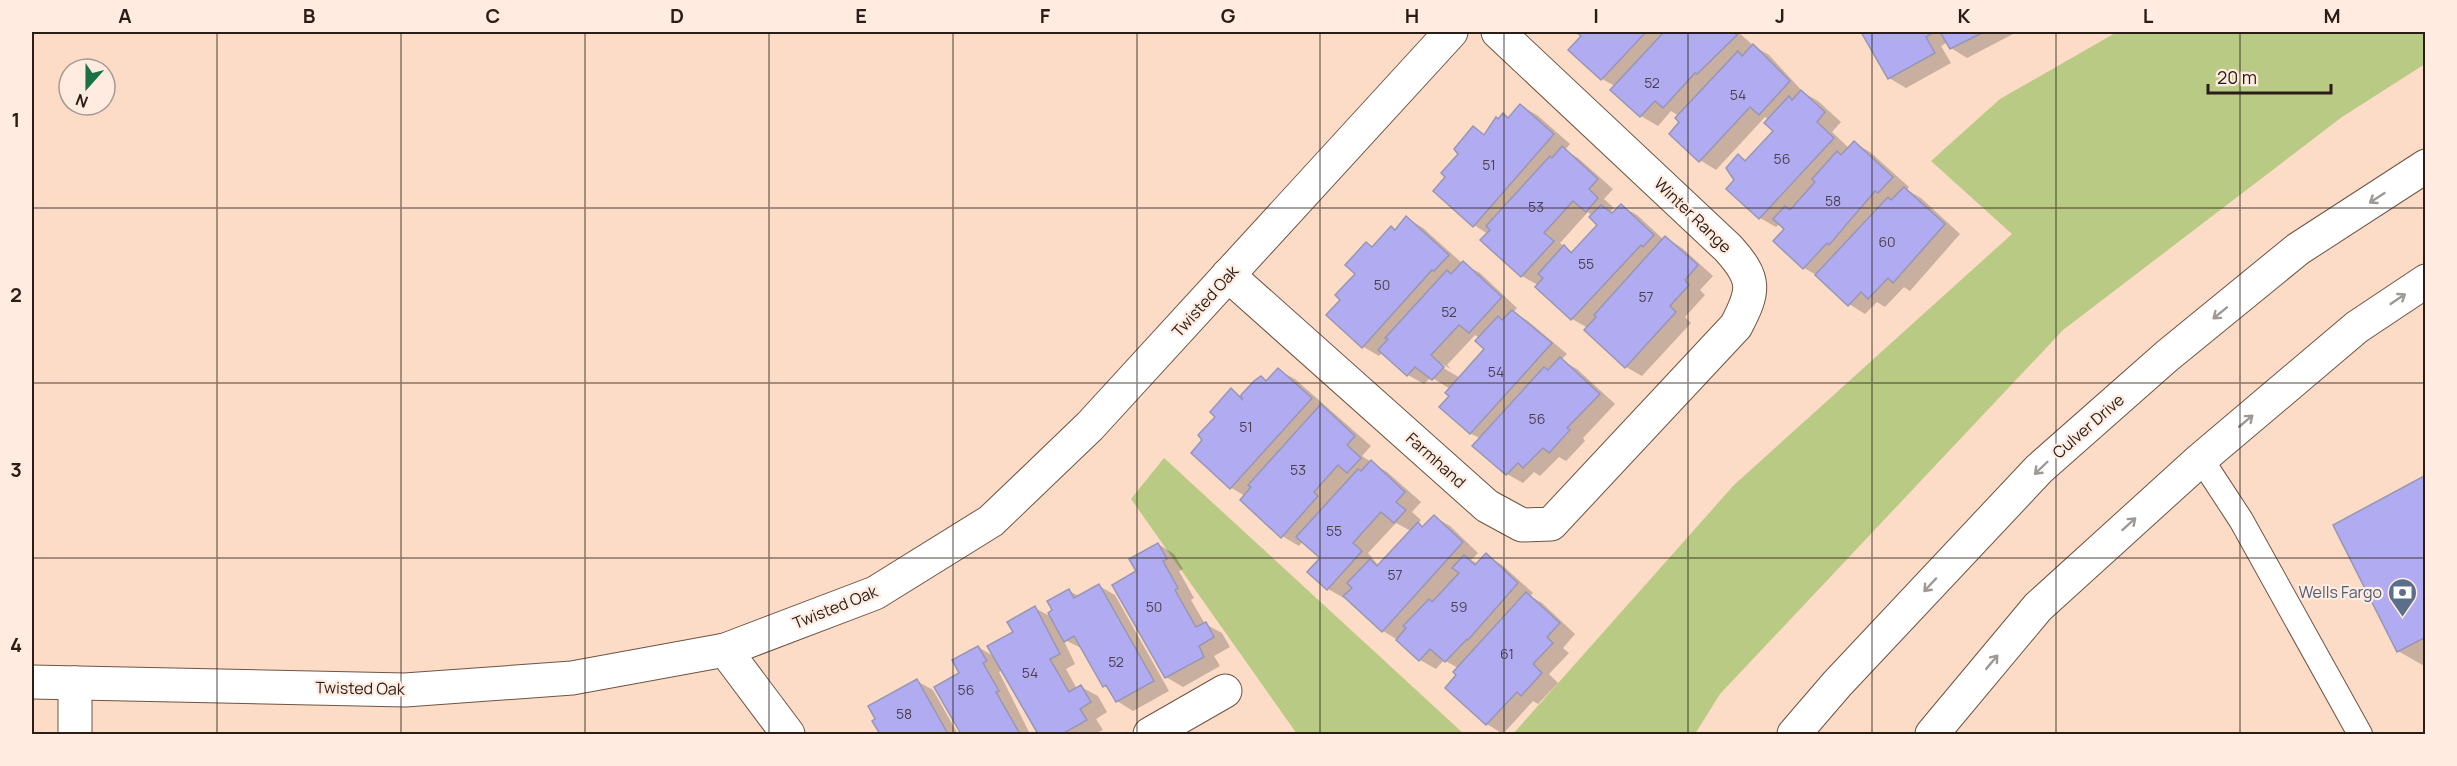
<svg xmlns="http://www.w3.org/2000/svg" width="2457" height="766" viewBox="0 0 2457 766" font-family="Manrope,sans-serif">
<style>
.green{fill:#b9ca84}
.shadow{fill:#0003;fill-rule:evenodd}
.building{fill:#b1acf2;stroke:#9796b5;stroke-width:1.5}
.lines{fill:none;stroke-linecap:round;stroke-linejoin:round}
.service-casing{stroke:#6f5443;stroke-width:26}
.minor-casing{stroke:#6f5443;stroke-width:35}
.tertiary-casing{stroke:#6f5443;stroke-width:35}
.secondary-casing{stroke:#6f5443;stroke-width:35}
.service{stroke:#fff;stroke-width:24}
.minor{stroke:#fff;stroke-width:33}
.tertiary{stroke:#fff;stroke-width:33}
.secondary{stroke:#fff;stroke-width:33}
.oneway{stroke:#9f9996}
.grid{fill:none;stroke:#291d16;stroke-width:1.5;stroke-opacity:0.55}
.labels{text-anchor:middle;dominant-baseline:central;stroke-width:4.5;stroke-linejoin:round;paint-order:stroke}
.number-label{font-size:14px;fill:#4b414d}
.street-label{font-size:16px;fill:#291d16;stroke:#ffebdf}
.service-label{font-size:16px;fill:#4e5e75;stroke:#ffebdf;text-anchor:end}
.neatline{fill:none;stroke:#291d16;stroke-width:2}
.grid-label{font-size:20px;text-anchor:middle;font-weight:bold;fill:#291d16}
</style>
<rect width="100%" height="100%" fill="#fcdbc7"/>
<g class="green">
<path d="M2117,32H2425V64L2342,117L2063,330L1720,694L1695,734H1513L1734,485L2012,234L1931,161L2000,99Z"/>
<path d="M1164,458L1464,734H1297L1131,499Z"/>
</g>
<g class="shadow">
<path d="M1578,32H1738L1754,46L1769,55L1804,93L1818,101L1841,122L1832,132L1849,148L1854,143L1870,152L1909,187L1907,190L1921,198L1960,234L1910,291L1904,287L1885,307L1877,302L1865,314L1849,304L1818,276L1804,268L1786,228L1780,223L1776,227L1760,218L1736,180L1739,156L1747,161L1775,131L1769,120L1765,117L1716,170L1700,160L1679,116L1671,111L1658,126L1641,116L1612,89L1615,86L1602,79L1570,50L1583,36Z"/>
<path d="M1863,32H2017L1967,58L1951,48L1948,42L1941,46L1951,63L1906,88L1889,78Z"/>
<path d="M1521,106L1537,115L1570,144L1565,150L1578,158L1613,189L1604,199L1614,208L1610,212L1613,214L1621,206L1637,215L1664,240L1666,238L1682,248L1713,276L1700,290L1705,295L1685,317L1691,323L1642,376L1626,367L1588,328L1572,319L1538,285L1522,276L1488,234L1474,225L1447,177L1474,128L1485,135L1497,119L1503,115L1509,119ZM1588,212L1600,225L1574,253L1560,243Z"/>
<path d="M1407,218L1423,228L1463,264L1480,273L1517,308L1513,312L1528,321L1567,354L1561,360L1577,369L1615,404L1583,438L1585,441L1566,461L1559,457L1540,476L1534,472L1523,483L1507,474L1475,445L1481,439L1470,433L1451,396L1450,389L1431,377L1424,384L1408,375L1383,352L1379,356L1362,346L1342,300L1357,273L1367,244L1373,247L1396,231ZM1475,335L1480,338L1486,349L1460,378L1437,364L1438,362L1451,369L1447,365Z"/>
<path d="M1278,370L1295,379L1371,446L1362,456L1387,472L1421,502L1412,512L1421,520L1418,524L1424,527L1434,517L1450,526L1478,553L1471,560L1478,564L1486,555L1502,565L1533,593L1530,596L1542,603L1575,634L1563,648L1569,653L1549,674L1558,683L1538,704L1533,701L1503,734L1487,724L1458,675V668L1444,660L1436,669L1420,660L1398,640L1383,631L1346,597L1344,598L1328,589L1322,558L1303,541L1299,546L1282,536L1245,496L1230,487L1204,440L1231,390L1242,397L1261,378L1267,381ZM1396,523L1411,531L1379,566L1368,553Z"/>
<path d="M2426,477V667L2398,651Z"/>
<path d="M1158,544L1174,554L1183,569L1179,571L1194,598L1191,600L1205,624L1222,633L1230,647L1214,656L1220,666L1183,687L1166,677L1138,572Z"/>
<path d="M1099,586L1115,595L1169,691L1133,711L1117,701L1109,689L1104,686L1083,649L1063,639L1075,664L1066,669L1077,689L1081,687L1098,696L1107,712L1096,719L1103,730L1094,734H1040L1003,670L999,672L1030,734H963L936,687L961,674L978,647L995,657L1035,608L1053,618L1069,591L1079,596Z"/>
<path d="M917,681L933,690L958,734H882L874,721Z"/>
</g>
<g class="building">
<path d="M1576,32H1646L1601,80L1568,50L1581,36Z"/>
<path d="M1664,32H1733L1737,35L1697,74L1695,73L1663,108L1655,101L1640,117L1610,90Z"/>
<path d="M1861,32H1930L1931,34L1926,37L1935,53L1888,79Z"/>
<path d="M1940,32H1984L1950,49Z"/>
<path d="M1753,44L1790,81L1759,115L1750,107L1699,162L1669,134L1679,122L1675,118L1738,51L1742,56Z"/>
<path d="M1801,90L1825,112L1817,122L1834,138L1759,219L1726,189L1734,180L1726,168L1738,154L1745,161L1773,131L1764,123L1789,96L1792,100Z"/>
<path d="M1520,104L1554,134L1473,227L1433,191L1445,177L1441,173L1458,154L1454,149L1473,126L1484,135L1496,117L1498,119L1503,113L1508,118Z"/>
<path d="M1854,141L1893,177L1878,193L1875,191L1829,245L1827,243L1803,269L1773,241L1784,229L1773,219L1785,206L1790,210L1815,182L1812,179L1837,151L1841,155Z"/>
<path d="M1562,146L1598,179L1589,189L1598,198L1586,212L1573,201L1544,233L1554,241L1521,277L1480,240L1490,230L1486,226L1550,156L1552,158Z"/>
<path d="M1904,187L1945,224L1893,283L1888,278L1868,299L1861,292L1848,306L1815,275L1888,197L1891,200Z"/>
<path d="M1621,204L1654,235L1643,247L1641,245L1571,320L1535,287L1543,278L1538,274L1564,245L1571,253L1597,225L1589,217L1601,205L1612,213Z"/>
<path d="M1406,216L1449,255L1434,271L1432,270L1362,348L1326,315L1340,300L1335,295L1355,274L1345,265L1366,242L1372,247L1391,226L1395,230Z"/>
<path d="M1665,236L1698,265L1685,280L1689,285L1670,306L1676,312L1625,368L1584,330L1596,317L1594,315Z"/>
<path d="M1463,261L1502,297L1469,333L1459,325L1431,355L1444,367L1432,380L1415,367L1407,376L1378,350L1388,339L1385,338L1447,270L1451,274Z"/>
<path d="M1512,310L1552,343L1470,434L1439,407L1449,396L1445,393L1484,349L1475,341L1498,316L1502,320Z"/>
<path d="M1560,357L1600,394L1567,428L1570,430L1549,453L1543,448L1523,468L1518,463L1506,475L1472,446L1544,367L1548,370Z"/>
<path d="M1278,368L1312,398L1230,489L1191,453L1202,440L1198,435L1215,417L1210,412L1231,388L1242,399L1241,395L1254,381L1261,376L1266,381Z"/>
<path d="M1321,404L1355,436L1347,445L1361,458L1347,473L1338,465L1314,492L1318,496L1281,538L1240,500L1251,487L1248,485Z"/>
<path d="M1371,460L1405,492L1396,502L1406,510L1394,523L1381,512L1353,543L1362,551L1327,590L1307,572L1320,558L1296,537L1358,469L1361,471Z"/>
<path d="M2426,475V637L2397,652L2333,525Z"/>
<path d="M1434,515L1463,542L1382,632L1343,596L1352,588L1347,583L1370,559L1377,566L1418,522L1422,527Z"/>
<path d="M1158,543L1167,559L1163,561L1178,588L1175,590L1196,627L1206,622L1214,637L1199,646L1204,657L1165,678L1112,585L1136,571L1129,559Z"/>
<path d="M1486,553L1518,583L1468,640L1467,639L1445,662L1430,649L1419,661L1396,640L1406,628L1403,626L1429,599L1432,602L1459,573L1452,568L1464,555L1475,565Z"/>
<path d="M1099,584L1154,681L1116,702L1106,685L1103,687L1074,636L1064,642L1048,613L1052,610L1047,601L1069,589L1074,598Z"/>
<path d="M1526,592L1560,623L1547,637L1553,643L1533,664L1542,673L1521,696L1517,692L1486,725L1445,688L1456,675L1453,672Z"/>
<path d="M1035,606L1060,654L1050,659L1069,692L1081,685L1091,702L1080,709L1087,720L1062,734H1038L987,646L1013,632L1007,622Z"/>
<path d="M978,646L987,661L983,663L999,691L996,692L1020,734H961L934,687L959,673L952,660Z"/>
<path d="M917,679L948,734H880L872,721L875,719L868,706Z"/>
</g>
<g class="lines">
<defs>
<path id="service" d="M2201,459L2241,520L2360,734"/>
<g id="minor">
<path d="M1228,275L1487,506L1522,525L1551,524L1736,326C1755,290 1756,279 1728,248L1498,32"/>
<path d="M725,650L788,734"/>
<path d="M75,683V734"/>
<path d="M1150,734L1225,691"/>
</g>
<path id="tertiary" d="M32,682L405,690L572,678L725,650L875,593L991,521L1090,426L1451,32"/>
<g id="secondary">
<path d="M1794,734L1837,684L2039,469L2167,356L2298,249L2426,166"/>
<path d="M1932,734L2038,607L2201,459L2357,327L2426,281"/>
</g>
</defs>
<use href="#service" class="service-casing"/>
<use href="#minor" class="minor-casing"/>
<use href="#tertiary" class="tertiary-casing"/>
<use href="#secondary" class="secondary-casing"/>
<use href="#service" class="service"/>
<use href="#minor" class="minor"/>
<use href="#tertiary" class="tertiary"/>
<use href="#secondary" class="secondary"/>
</g>
<defs><path id="oneway-shaft" d="M-6 0H5M1.5-3L5.5 0L1.5 3" fill="none" stroke-width="1.6" stroke-linecap="round" stroke-linejoin="round" transform="scale(1.5)"/></defs>
<g class="oneway">
<use href="#oneway-shaft" transform="translate(2377 198) rotate(147)"/>
<use href="#oneway-shaft" transform="translate(2398 299) rotate(-34)"/>
<use href="#oneway-shaft" transform="translate(2220 313) rotate(141)"/>
<use href="#oneway-shaft" transform="translate(2246 421) rotate(-40)"/>
<use href="#oneway-shaft" transform="translate(2041 468) rotate(136)"/>
<use href="#oneway-shaft" transform="translate(2129 524) rotate(-42)"/>
<use href="#oneway-shaft" transform="translate(1930 585) rotate(133)"/>
<use href="#oneway-shaft" transform="translate(1992 662) rotate(-50)"/>
</g>
<path class="grid" d="M217,32V734M401,32V734M585,32V734M769,32V734M953,32V734M1137,32V734M1320,32V734M1504,32V734M1688,32V734M1872,32V734M2056,32V734M2240,32V734M32,208H2426M32,383H2426M32,558H2426"/>
<defs>
<symbol id="bank-pin" viewBox="-11 -11 22 30"><path d="M0 17L-7.5 6A9.5 9.5 0 1 1 7.5 6Z" fill="#5c6f8a" stroke="#ffebdf"/><path d="M-6-4H6V4H-6ZM0-2.3a2.3 2.3 0 1 0 0 4.6a2.3 2.3 0 1 0 0-4.6Z" fill="#fff"/></symbol>
</defs>
<g fill-rule="evenodd">
<use href="#bank-pin" x="2386" y="576" width="33" height="45"/>
</g>
<g class="labels">
<g class="number-label">
<text x="1652" y="82">52</text>
<text x="1738" y="94">54</text>
<text x="1782" y="158">56</text>
<text x="1489" y="164">51</text>
<text x="1833" y="200">58</text>
<text x="1536" y="206">53</text>
<text x="1887" y="241">60</text>
<text x="1586" y="263">55</text>
<text x="1382" y="284">50</text>
<text x="1646" y="296">57</text>
<text x="1449" y="311">52</text>
<text x="1496" y="371">54</text>
<text x="1537" y="418">56</text>
<text x="1246" y="426">51</text>
<text x="1298" y="469">53</text>
<text x="1334" y="530">55</text>
<text x="1395" y="574">57</text>
<text x="1154" y="606">50</text>
<text x="1459" y="606">59</text>
<text x="1507" y="653">61</text>
<text x="1116" y="661">52</text>
<text x="1030" y="672">54</text>
<text x="966" y="689">56</text>
<text x="904" y="713">58</text>
</g>
<g class="street-label">
<text transform="translate(1693 215) rotate(44)">Winter Range</text>
<text transform="translate(1205 301) rotate(-48)">Twisted Oak</text>
<text transform="translate(2088 426) rotate(-41)">Culver Drive</text>
<text transform="translate(1436 460) rotate(42)">Farmhand</text>
<text transform="translate(835 607) rotate(-22)">Twisted Oak</text>
<text transform="translate(360 688) rotate(1)">Twisted Oak</text>
</g>
<g class="service-label">
<text x="2382" y="592">Wells Fargo</text>
</g>
</g>
<rect width="2457" height="766" fill="none" stroke="#ffebdf" stroke-width="66"/>
<g transform="translate(87 87) rotate(201)"><circle r="28" fill="#ffebdf" stroke="#a9998f" stroke-width="1.5"/>
<path d="M0-4.5L10 22L0 15L-10 22Z" fill="#187246"/>
<text y="-9" font-size="16" font-weight="bold" text-anchor="middle" fill="#291d16">N</text>
</g>
<path d="M2208 84v9h123v-9" fill="none" stroke="#291d16" stroke-width="3"/>
<text x="2217" y="84" font-size="18" fill="#291d16" stroke="#ffebdf" stroke-width="4.5" paint-order="stroke">20 m</text>
<rect x="33" y="33" width="2391" height="700" class="neatline"/>
<g class="grid-label">
<text x="125" y="23">A</text>
<text x="309" y="23">B</text>
<text x="493" y="23">C</text>
<text x="677" y="23">D</text>
<text x="861" y="23">E</text>
<text x="1045" y="23">F</text>
<text x="1228" y="23">G</text>
<text x="1412" y="23">H</text>
<text x="1596" y="23">I</text>
<text x="1780" y="23">J</text>
<text x="1964" y="23">K</text>
<text x="2148" y="23">L</text>
<text x="2332" y="23">M</text>
<text x="16" y="127">1</text>
<text x="16" y="302">2</text>
<text x="16" y="477">3</text>
<text x="16" y="652">4</text>
</g>
</svg>
